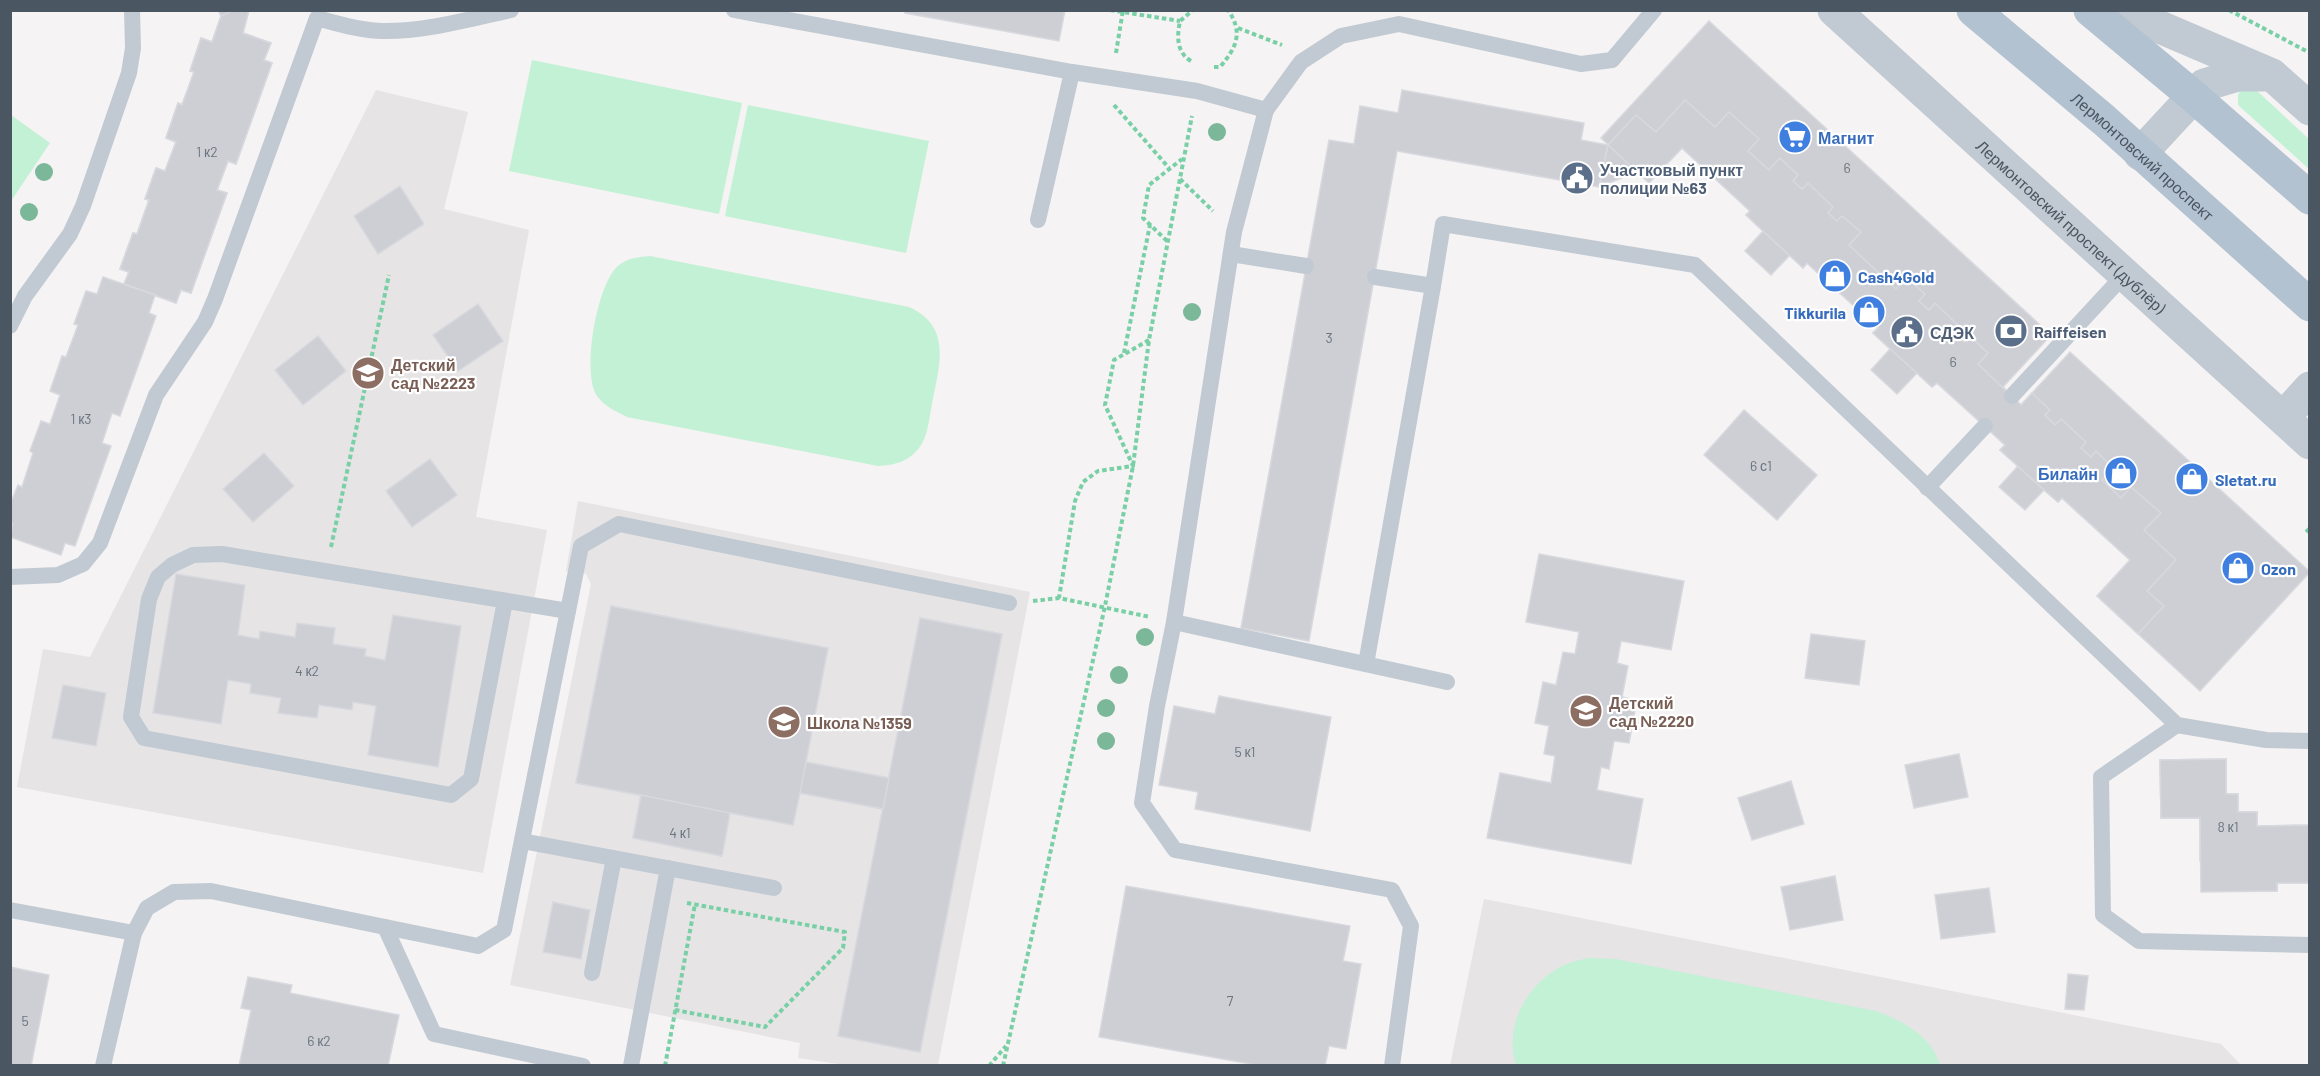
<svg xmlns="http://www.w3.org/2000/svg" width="2320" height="1076" viewBox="0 0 2320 1076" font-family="Barlow,sans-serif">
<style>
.education{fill:#e6e4e5}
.green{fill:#c3f1d5}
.building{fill:#cdcfd5;stroke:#d7d9de;stroke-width:1.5}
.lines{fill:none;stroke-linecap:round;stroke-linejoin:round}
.path{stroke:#7ad0a6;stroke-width:4;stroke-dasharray:4.5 3;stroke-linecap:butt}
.service{stroke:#c1cad2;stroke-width:16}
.minor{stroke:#c1cad2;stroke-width:33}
.primary{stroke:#b3c2d1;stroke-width:33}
.tree{fill:#7bb799}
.labels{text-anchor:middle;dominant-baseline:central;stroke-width:4.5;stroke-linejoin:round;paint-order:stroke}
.number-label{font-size:14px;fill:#6b747e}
.shop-label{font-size:16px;font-weight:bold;fill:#366cbe;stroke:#fff;text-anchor:start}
.street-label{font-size:16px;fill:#4a5661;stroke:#fff}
.service-label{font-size:16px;font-weight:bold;fill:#4e5e75;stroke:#fff;text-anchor:start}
.education-label{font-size:16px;font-weight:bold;fill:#785e54;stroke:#fff;text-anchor:start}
</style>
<rect width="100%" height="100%" fill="#f5f3f3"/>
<g class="education">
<path d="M376,90L468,112L444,209L529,230L476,517L547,530L483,873L17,787L43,649L90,657Z"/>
<path d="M578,501L1030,592L938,1065H845L798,1058L800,1043L510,985L591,584L586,574L566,571Z"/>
<path d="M1484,899L2221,1044L2241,1065L1450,1066Z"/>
</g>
<g class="green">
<path d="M532,60L742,103L719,214L509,171Z"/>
<path d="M2255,89L2309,139V169L2238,105V95L2240,91Z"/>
<path d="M748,105L929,141L906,253L725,216Z"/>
<path d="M11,115L50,143L11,201Z"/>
<path d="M650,256L909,307C953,327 939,366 932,404C929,418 928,437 919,448C908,462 895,465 878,466L627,417C617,412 604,406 597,396C581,373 597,282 619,265C628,258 639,257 650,256Z"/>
<path d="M1589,958L1616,959L1876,1011C1903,1021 1932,1036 1940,1065H1516C1504,1026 1526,985 1562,966C1570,962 1580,960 1589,958Z"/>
</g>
<g class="building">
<path d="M218,10H249L243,33L271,43L264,60L272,63L236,164L228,161L217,190L227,193L191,293L181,290L176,303L124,284L129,272L120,269L133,233L137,234L149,200L145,199L156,168L165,171L176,142L166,138L178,103L182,105L194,72L190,71L201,38L212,42L221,16Z"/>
<path d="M234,10H249L243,33L271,43L264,60L272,63L236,164L228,161L217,190L227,193L191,293L181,290L176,303L124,284L129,272L120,269L133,233L137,234L149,200L145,199L156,168L165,171L176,142L166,138L178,103L182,105L194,72L190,71L201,38L212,42L221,16Z"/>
<path d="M905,10H1065L1059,41L905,13Z"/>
<path d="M1709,21L2051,335L2003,387L2021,405L2070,352L2310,572L2200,691L2097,596L2130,560L2062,498L2058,502L2044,490L2025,510L1999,487L2018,466L2000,450L2005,445L1985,426L1937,383L1932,387L1917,373L1897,394L1871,370L1890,349L1873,333L1878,328L1807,263L1803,268L1790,255L1771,275L1745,251L1763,231L1746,215L1750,211L1682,148L1649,183L1601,138Z"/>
<path d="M1402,90L1584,123L1581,140L1608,145L1599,187L1397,151L1309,641L1241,628L1329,140L1354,144L1360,106L1398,113Z"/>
<path d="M1685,100L1715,127L1729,112L1759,139L1748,151L1769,170L1780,158L1798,175L1793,181L1802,189L1808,183L1833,207L1828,213L1837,221L1842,216L1861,232L1849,245L1896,289L1906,277L1925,294L1919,301L1929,310L1935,303L1961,328L1955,334L1964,342L1970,336L1988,353L1978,364L2021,405L2032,393L2050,410L2045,415L2055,425L2061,419L2086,442L2081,448L2091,457L2096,451L2113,468L2102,480L2121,498L2131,487L2161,513L2144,530L2176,560L2147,591L2164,606L2138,634L2097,596L2130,560L2062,498L2058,502L2044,490L2000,450L2005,445L1937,383L1932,387L1873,333L1878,328L1807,263L1803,268L1763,231L1746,215L1750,211L1682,148L1649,183L1608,145L1636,115L1656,132Z"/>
<path d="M1608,145L1637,172L1599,187Z"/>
<path d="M400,186L424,224L378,254L354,216Z"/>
<path d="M103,277L155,295L149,313L156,316L120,416L112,413L102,443L111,446L75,546L65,543L61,555L10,537L13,524L10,523V505L18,485L22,487L33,453L30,451L41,421L50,424L60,395L50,391L62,356L66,357L78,325L74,324L86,291L97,294Z"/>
<path d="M478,304L503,341L458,371L433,335Z"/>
<path d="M318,336L346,371L303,405L275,370Z"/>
<path d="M1744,410L1817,475L1777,520L1704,455Z"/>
<path d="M264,453L294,486L253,522L223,489Z"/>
<path d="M430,459L457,495L412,527L386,491Z"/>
<path d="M1539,554L1684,581L1671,650L1621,641L1617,663L1628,666L1622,697L1637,700L1629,743L1614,741L1609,769L1601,767L1597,790L1643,799L1631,864L1487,838L1500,773L1551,783L1555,756L1544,754L1549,726L1535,723L1543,682L1556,685L1563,652L1575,654L1579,632L1526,622Z"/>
<path d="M176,574L245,585L238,635L259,639L260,631L295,637L297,623L335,628L333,644L366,649L365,656L385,660L393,615L461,626L438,767L368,755L376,706L353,702L352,710L319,705L317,718L278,713L281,698L250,693L251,684L228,680L221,724L153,713Z"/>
<path d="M611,606L828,648L793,825L576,783Z"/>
<path d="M611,606L828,648L806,762L889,778L920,618L1002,634L920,1052L838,1036L883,809L800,793L793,825L730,813L722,856L633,838L641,795L576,783Z"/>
<path d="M920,618L1002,634L920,1052L838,1036Z"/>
<path d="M1811,634L1865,641L1859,685L1805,678Z"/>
<path d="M63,685L106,693L96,746L52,738Z"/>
<path d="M1219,696L1331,717L1310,831L1195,809L1198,792L1159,785L1174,706L1215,714Z"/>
<path d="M1959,754L1968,797L1914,808L1905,765Z"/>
<path d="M2226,759V794H2238V812H2257V826L2309,825L2310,809V883H2277V891H2241L2240,860L2200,861V818H2161L2160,760Z"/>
<path d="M2226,759V794H2238V812H2257V826L2309,825L2310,809V883H2277V891L2201,892L2200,818H2161L2160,760Z"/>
<path d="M806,762L889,778L883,809L800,793Z"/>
<path d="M1791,781L1804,824L1752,840L1738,798Z"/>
<path d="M641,795L730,813L722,856L633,838Z"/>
<path d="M1835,876L1843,920L1790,930L1781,887Z"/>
<path d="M1126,886L1350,926L1343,961L1361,964L1346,1049L1329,1046L1325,1066H1262L1099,1037Z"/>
<path d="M1989,888L1995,932L1941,939L1935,895Z"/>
<path d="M553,902L590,910L581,959L543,952Z"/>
<path d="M10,967L49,975L31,1066H10Z"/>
<path d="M2068,974L2088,976L2084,1010L2065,1009Z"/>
<path d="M248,977L292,985L290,993L399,1015L388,1066H239L251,1010L241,1008Z"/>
</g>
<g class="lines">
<g class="path">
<path d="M1110,10L1180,21"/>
<path d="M2229,10L2310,53"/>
<path d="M1238,28L1282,45"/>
<path d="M1116,53L1123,10"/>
<path d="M1191,61C1176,52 1177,36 1180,21L1193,10"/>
<path d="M1214,67H1220C1236,48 1244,33 1228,10"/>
<path d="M1114,105L1169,168"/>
<path d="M1180,179L1213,211"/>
<path d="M1167,241L1143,218L1149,185L1182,159"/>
<path d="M1149,340L1114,360L1105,405L1133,466L1098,471L1083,482L1075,501L1059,598L1150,617"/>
<path d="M1124,353L1150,225"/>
<path d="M2306,532L2310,528"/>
<path d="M331,547L389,275"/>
<path d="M1033,601L1059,598"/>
<path d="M675,1010L765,1027L843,948L845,932L687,903"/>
<path d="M665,1066L695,904"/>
<path d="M989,1066L1006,1046"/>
<path d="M1003,1066L1105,606L1133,466L1149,340L1192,116"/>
</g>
<g class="service">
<path d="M734,10L1072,72"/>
<path d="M1266,110L1234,232L1174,622L1447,682"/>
<path d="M1038,220L1072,72L1197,91L1266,110L1301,62L1341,36L1399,24L1581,64L1612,60L1654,10"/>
<path d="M1231,254L1306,266"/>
<path d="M1433,286L1443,224L1695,265L2177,725L2266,740L2310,741"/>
<path d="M10,326L25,296L70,234L83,206L129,73L133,48L132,10"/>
<path d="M2012,396L2125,274"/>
<path d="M1927,488L1985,426"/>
<path d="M10,577L58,575L83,564L100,543L156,395L205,322L215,299L317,18C338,24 359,30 381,31C425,32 469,19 511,10"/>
<path d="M505,601L471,779L451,795L144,738L131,717L149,599L158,577L172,565L193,555L222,554L568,611"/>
<path d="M1174,622L1157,706L1142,803L1175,850L1392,890L1411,926L1392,1066"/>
<path d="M1366,664L1433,286L1375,277"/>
<path d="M2177,725L2101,777L2103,915L2139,941L2310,945"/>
<path d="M522,841L774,888"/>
<path d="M10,910L134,933"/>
<path d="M385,927L478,946L504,930L581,546L619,524L1009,603"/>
<path d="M592,973L614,858"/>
<path d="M103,1066L134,933L147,908L174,892L211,891L385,927L434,1034L583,1066"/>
<path d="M631,1066L668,868"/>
</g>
<g class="minor">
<path id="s1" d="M1834,10L2310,443"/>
<path d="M2120,10L2272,75L2310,109"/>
<path d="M2140,154L2204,85L2238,75H2264"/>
<path d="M2283,418L2310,388"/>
</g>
<g class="primary">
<path id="s2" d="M1973,10L2104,120L2310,305"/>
<path d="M2090,10L2193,96L2310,198"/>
</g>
</g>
<g class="tree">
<circle cx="1217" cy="132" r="9"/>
<circle cx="44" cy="172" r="9"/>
<circle cx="29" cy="212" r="9"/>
<circle cx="1192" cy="312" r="9"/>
<circle cx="1145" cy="637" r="9"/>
<circle cx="1119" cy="675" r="9"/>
<circle cx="1106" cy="708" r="9"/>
<circle cx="1106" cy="741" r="9"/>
</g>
<defs>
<symbol id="supermarket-disc" viewBox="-11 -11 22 22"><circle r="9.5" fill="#3f7fe0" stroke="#fff"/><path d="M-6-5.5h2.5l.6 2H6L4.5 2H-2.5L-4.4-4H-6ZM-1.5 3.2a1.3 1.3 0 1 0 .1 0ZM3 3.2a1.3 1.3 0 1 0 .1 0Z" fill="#fff"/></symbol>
<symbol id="civic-disc" viewBox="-11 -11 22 22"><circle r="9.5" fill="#5c6f8a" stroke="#fff"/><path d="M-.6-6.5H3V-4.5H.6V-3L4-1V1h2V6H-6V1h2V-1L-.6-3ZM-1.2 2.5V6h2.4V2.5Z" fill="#fff"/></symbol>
<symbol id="shop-disc" viewBox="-11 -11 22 22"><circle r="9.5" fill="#3f7fe0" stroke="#fff"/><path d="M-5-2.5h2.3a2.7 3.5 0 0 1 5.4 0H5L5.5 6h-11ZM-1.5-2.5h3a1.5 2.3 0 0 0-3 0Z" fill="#fff"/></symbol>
<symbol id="bank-disc" viewBox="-11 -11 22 22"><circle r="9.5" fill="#5c6f8a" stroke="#fff"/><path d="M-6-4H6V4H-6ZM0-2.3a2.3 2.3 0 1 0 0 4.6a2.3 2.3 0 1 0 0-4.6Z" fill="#fff"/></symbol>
<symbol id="school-disc" viewBox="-11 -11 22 22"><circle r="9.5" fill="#8d6e63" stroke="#fff"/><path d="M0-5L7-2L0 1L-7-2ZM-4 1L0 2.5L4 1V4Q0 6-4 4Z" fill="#fff"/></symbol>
</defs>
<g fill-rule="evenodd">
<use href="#supermarket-disc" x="1776" y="118" width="38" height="38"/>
<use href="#civic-disc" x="1558" y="159" width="38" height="38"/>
<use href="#shop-disc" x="1816" y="257" width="38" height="38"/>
<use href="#shop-disc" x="1850" y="293" width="38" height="38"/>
<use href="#bank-disc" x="1992" y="312" width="38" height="38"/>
<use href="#civic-disc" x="1888" y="313" width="38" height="38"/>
<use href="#school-disc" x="349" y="354" width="38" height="38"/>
<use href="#shop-disc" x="2102" y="454" width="38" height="38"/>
<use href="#shop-disc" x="2173" y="460" width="38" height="38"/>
<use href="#shop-disc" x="2219" y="549" width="38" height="38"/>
<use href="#school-disc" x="1567" y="692" width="38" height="38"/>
<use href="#school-disc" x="765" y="703" width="38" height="38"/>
</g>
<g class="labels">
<g class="number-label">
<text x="207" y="151">1 к2</text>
<text x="1847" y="167">6</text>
<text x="1329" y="337">3</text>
<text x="1953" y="361">6</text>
<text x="81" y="418">1 к3</text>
<text x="1761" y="465">6 с1</text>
<text x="307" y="670">4 к2</text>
<text x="1245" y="751">5 к1</text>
<text x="2228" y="826">8 к1</text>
<text x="680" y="832">4 к1</text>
<text x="1230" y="1000">7</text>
<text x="25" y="1020">5</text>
<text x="319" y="1040">6 к2</text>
</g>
<g class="shop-label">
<text x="1818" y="137">Магнит</text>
<text x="1858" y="276">Cash4Gold</text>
<text x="1846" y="312" text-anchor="end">Tikkurila</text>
<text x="2098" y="473" text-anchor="end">Билайн</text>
<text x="2215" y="479">Sletat.ru</text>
<text x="2261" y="568">Ozon</text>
</g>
<g class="street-label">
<text stroke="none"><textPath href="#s2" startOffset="224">Лермонтовский проспект</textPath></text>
<text stroke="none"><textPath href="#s1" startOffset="321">Лермонтовский проспект (дублёр)</textPath></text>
</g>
<g class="service-label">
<text x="1600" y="169">Участковый пункт<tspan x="1600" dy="18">полиции №63</tspan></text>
<text x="2034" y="331">Raiffeisen</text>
<text x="1930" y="332">СДЭК</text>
</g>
<g class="education-label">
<text x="391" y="364">Детский<tspan x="391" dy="18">сад №2223</tspan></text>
<text x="1609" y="702">Детский<tspan x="1609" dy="18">сад №2220</tspan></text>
<text x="807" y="722">Школа №1359</text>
</g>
</g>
<rect width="2320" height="1076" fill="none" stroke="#4a5661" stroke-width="24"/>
</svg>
